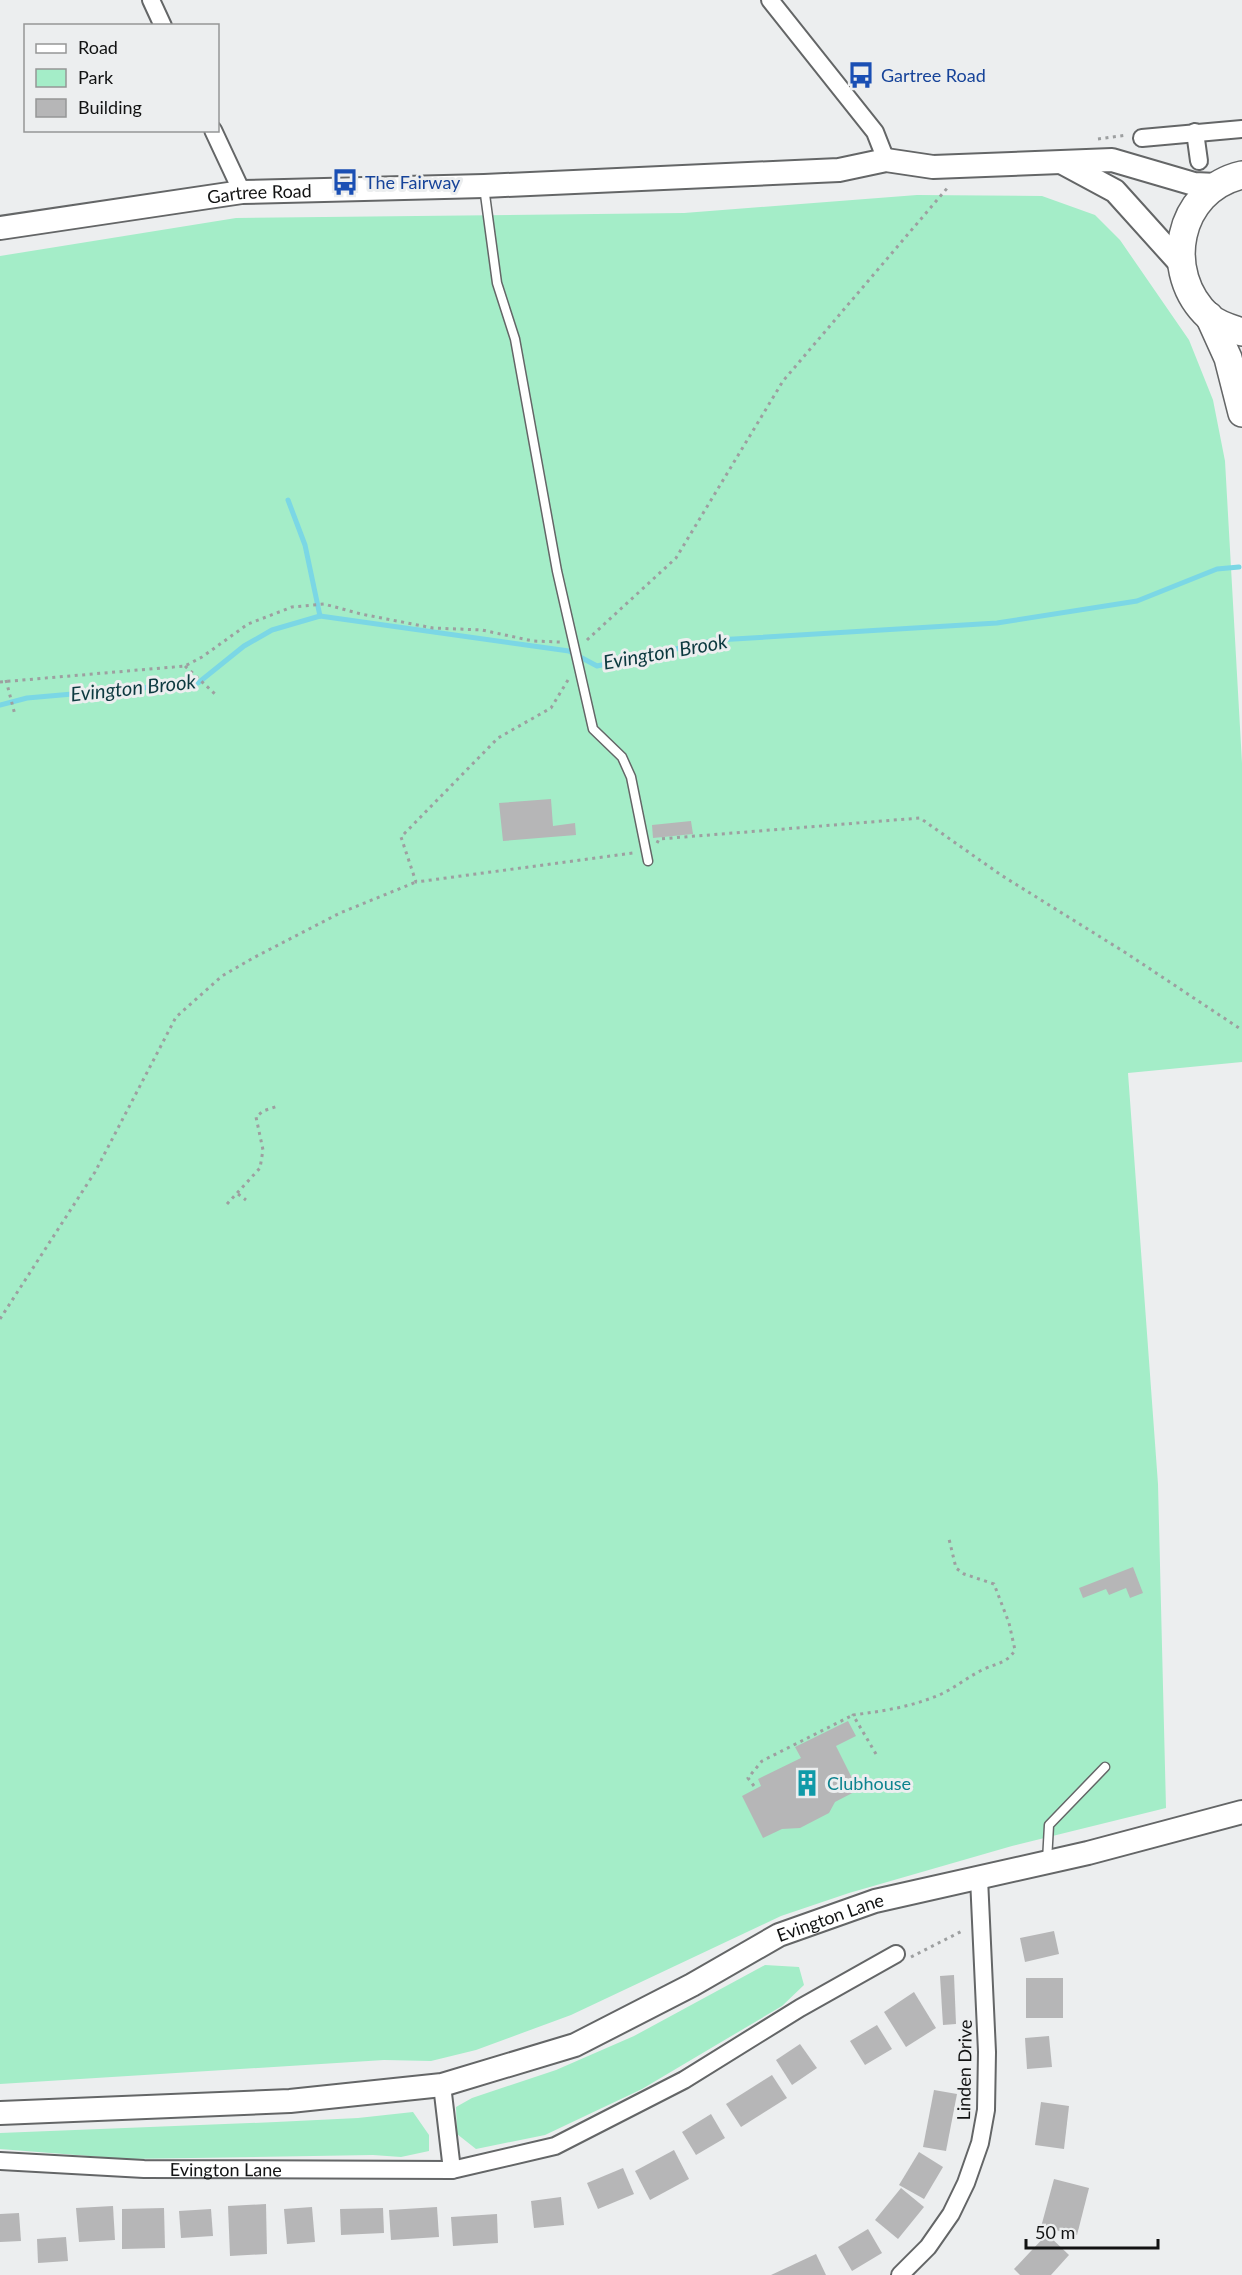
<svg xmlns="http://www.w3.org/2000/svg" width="1242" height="2275" viewBox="0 0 1242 2275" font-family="Lato,sans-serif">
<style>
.green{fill:#a4edc8}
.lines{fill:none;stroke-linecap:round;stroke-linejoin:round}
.stream{stroke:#7bd7e5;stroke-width:5}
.building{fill:#b6b6b7}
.service-casing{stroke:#646667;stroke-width:11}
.minor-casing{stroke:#646667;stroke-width:20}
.secondary-casing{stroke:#646667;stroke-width:26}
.trunk-casing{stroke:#646667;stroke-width:30}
.path{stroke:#9d9fa0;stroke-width:3;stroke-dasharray:3 4.5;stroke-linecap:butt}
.service{stroke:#fff;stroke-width:8}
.minor{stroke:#fff;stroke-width:16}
.secondary{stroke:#fff;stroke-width:22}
.trunk{stroke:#fff;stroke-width:27}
.labels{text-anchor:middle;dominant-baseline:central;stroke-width:6;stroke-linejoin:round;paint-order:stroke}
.transit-label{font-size:18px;fill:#164399;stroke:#eceeef;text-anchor:start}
.street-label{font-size:18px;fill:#121313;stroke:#eceeef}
.culture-label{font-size:18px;fill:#0d838f;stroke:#eceeef;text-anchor:start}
.water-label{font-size:20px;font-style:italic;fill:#0c393f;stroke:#eceeef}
</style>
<rect width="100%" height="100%" fill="#eceeef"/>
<g class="green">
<path d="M917,195L1042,196L1095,215L1120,240L1189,340L1213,400L1225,461L1242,763V1062L1128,1073L1158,1484L1166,1808L1012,1846L849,1893L781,1916L571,2015L476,2050L431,2061L384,2060L0,2084V256L236,218L684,213Z"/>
<path d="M765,1965L799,1967L804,1985L782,2006L642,2089L545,2135L476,2149L457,2134L456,2107L472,2098L556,2070L634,2036Z"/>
<path d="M413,2112L429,2135V2151L401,2157L373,2155L127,2159L0,2149V2133L276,2122L358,2118Z"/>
</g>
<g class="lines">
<g class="stream">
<path d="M288,500L305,545L320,616"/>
<path d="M0,705L27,698L198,683L244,646L272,630L320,616L569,651L597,666L717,640L997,623L1137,601L1217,569L1239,567"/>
</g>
</g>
<g class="building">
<path d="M551,799L553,826L575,823L576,835L503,841L499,803Z"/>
<path d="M691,821L693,834L653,838L652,825Z"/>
<path d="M1133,1567L1143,1593L1130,1598L1126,1588L1109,1595L1106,1589L1083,1598L1079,1588Z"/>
<path d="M848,1721L856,1736L836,1746L858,1790L835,1802L829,1813L800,1828L782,1829L763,1838L742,1796L761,1786L758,1779L801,1758L795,1747Z"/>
<path d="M1054,1931L1059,1954L1025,1962L1020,1938Z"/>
<path d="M954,1975L956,2024L943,2025L940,1976Z"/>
<rect x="1026" y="1978" width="37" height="40"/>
<path d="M914,1992L936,2028L906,2047L884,2012Z"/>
<path d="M877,2025L892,2049L865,2065L850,2041Z"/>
<path d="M1049,2036L1052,2067L1027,2069L1025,2038Z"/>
<path d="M800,2044L817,2068L792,2085L776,2060Z"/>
<path d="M772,2075L787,2098L741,2127L726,2104Z"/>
<path d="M934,2090L957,2094L946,2151L923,2147Z"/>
<path d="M1041,2102L1069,2106L1064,2149L1035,2145Z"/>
<path d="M711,2114L725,2138L696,2155L682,2132Z"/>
<path d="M674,2150L689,2179L650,2200L635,2171Z"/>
<path d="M919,2152L943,2167L924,2199L899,2185Z"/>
<path d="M623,2168L634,2194L598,2209L587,2183Z"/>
<path d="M1054,2179L1089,2188L1077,2235L1041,2227Z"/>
<path d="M901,2188L924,2207L898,2239L875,2220Z"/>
<path d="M561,2197L564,2225L534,2228L531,2201Z"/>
<path d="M266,2204L267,2254L230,2256L228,2206Z"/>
<path d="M113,2206L115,2240L79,2242L76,2208Z"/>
<path d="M312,2207L315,2242L287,2244L284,2209Z"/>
<path d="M437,2207L439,2237L391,2240L389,2210Z"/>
<path d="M164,2208L165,2248L122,2249V2209Z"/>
<path d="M383,2208L384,2233L341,2235L340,2209Z"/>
<path d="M211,2209L213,2236L181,2238L179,2211Z"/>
<path d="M19,2213L21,2241L0,2242V2214Z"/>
<path d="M497,2214L498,2243L453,2246L451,2217Z"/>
<path d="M868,2229L882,2253L852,2271L838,2247Z"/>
<path d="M1047,2234L1069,2255L1051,2275H1020L1014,2269Z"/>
<path d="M66,2237L68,2261L38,2263L37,2239Z"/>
<path d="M816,2254L826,2275H771Z"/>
</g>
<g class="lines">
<defs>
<g id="service">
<path d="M484,187L497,283L515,339L557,571L593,729L622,757L631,777L648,861"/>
<path d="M1047,1861L1049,1825L1105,1767"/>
</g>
<g id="minor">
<path d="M151,0L163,26"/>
<path d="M770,0L875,132L886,160"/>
<path d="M213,130L242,192"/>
<path d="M1195,132L1199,161"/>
<path d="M1142,138L1242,129"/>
<path id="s1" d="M0,2161L144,2169L452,2170L442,2085"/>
<path d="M452,2170L555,2146L684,2080L800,2008L896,1954"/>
<path d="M900,2275L928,2247L951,2214L966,2183L980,2143L986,2110L987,2052L979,1878"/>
</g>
<g id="secondary">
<path d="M1063,163L1115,191L1179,262"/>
<path id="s2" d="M0,228L242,192L484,186L839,170L886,160L933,167L1112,160L1194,184L1217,185"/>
<path id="s3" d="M0,2113L290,2101L442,2085L575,2045L692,1985L779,1935L875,1901L1088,1853L1242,1812"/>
</g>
<g id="trunk">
<path d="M1242,175C1177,190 1161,273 1209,317C1218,325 1230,328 1242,332"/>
<path d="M1209,316L1228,358L1242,413"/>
</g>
</defs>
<use href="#service" class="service-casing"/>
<use href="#minor" class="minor-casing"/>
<use href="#secondary" class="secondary-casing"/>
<use href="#trunk" class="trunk-casing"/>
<g class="path">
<path d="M1098,139L1127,135"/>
<path d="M587,640L676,558L783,381L949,186"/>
<path d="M185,666L215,694"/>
<path d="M6,680L15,715"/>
<path d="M568,680L551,708L498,738L401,837L416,882L633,853"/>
<path d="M0,682L185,666L202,657L248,624L292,607L324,604L361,614L433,628L482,630L533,641L560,642"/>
<path d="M657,843L659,839L920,818L1001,875L1126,953L1242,1030"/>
<path d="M238,1194L246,1200"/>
<path d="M227,1204L260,1168L263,1150L256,1117L263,1111L278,1106"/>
<path d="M0,1319L95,1172L176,1017L222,976L253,958L340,913L416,882"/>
<path d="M876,1754L853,1715C883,1711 911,1707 939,1695C955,1688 969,1676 984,1669C998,1663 1007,1663 1015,1650L1009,1623L994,1584L964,1574L956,1568L949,1539"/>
<path d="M754,1786L748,1778L762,1761L853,1715"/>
<path d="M911,1957L964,1930"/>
</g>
<use href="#service" class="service"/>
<use href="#minor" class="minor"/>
<use href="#secondary" class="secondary"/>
<use href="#trunk" class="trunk"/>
</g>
<defs>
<symbol id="bus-bare" viewBox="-9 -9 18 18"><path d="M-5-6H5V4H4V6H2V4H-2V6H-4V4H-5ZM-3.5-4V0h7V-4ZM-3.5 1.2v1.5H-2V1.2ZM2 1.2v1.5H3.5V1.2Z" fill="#1a4fb4" stroke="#eceeef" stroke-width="2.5" paint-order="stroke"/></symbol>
<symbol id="building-bare" viewBox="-9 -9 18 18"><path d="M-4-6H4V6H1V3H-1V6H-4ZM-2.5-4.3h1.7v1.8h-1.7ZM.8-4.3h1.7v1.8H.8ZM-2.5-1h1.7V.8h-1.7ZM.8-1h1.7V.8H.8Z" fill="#0f9aa8" stroke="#eceeef" stroke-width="2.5" paint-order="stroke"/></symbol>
</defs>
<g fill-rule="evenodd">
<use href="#bus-bare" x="842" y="56" width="38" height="38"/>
<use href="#bus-bare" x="326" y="163" width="38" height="38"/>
<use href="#building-bare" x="788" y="1764" width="38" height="38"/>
</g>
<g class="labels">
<g class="transit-label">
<text x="881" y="75">Gartree Road</text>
<text x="365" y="182">The Fairway</text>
</g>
<g class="street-label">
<text stroke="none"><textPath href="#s2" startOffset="262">Gartree Road</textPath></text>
<text stroke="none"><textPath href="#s3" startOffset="868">Evington Lane</textPath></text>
<text transform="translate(964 2070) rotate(-89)">Linden Drive</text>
<text stroke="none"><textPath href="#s1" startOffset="226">Evington Lane</textPath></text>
</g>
<g class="culture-label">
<text x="827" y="1783">Clubhouse</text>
</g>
<g class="water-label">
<text transform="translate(665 651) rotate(-10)">Evington Brook</text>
<text transform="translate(133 687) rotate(-6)">Evington Brook</text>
</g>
</g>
<rect x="24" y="24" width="195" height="108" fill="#eceeef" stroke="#959697" stroke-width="1.5"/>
<rect x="36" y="44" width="30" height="9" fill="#ffffff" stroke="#959697" stroke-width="1.5"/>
<text x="78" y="54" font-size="18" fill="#121313">Road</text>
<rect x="36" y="69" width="30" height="18" fill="#a4edc8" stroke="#959697" stroke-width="1.5"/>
<text x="78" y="84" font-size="18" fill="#121313">Park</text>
<rect x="36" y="99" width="30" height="18" fill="#b6b6b7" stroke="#959697" stroke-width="1.5"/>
<text x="78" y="114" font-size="18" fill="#121313">Building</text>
<path d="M1026 2239v9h132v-9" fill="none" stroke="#121313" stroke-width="3"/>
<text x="1035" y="2239" font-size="18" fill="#121313" stroke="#eceeef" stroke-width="4.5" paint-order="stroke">50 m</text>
</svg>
